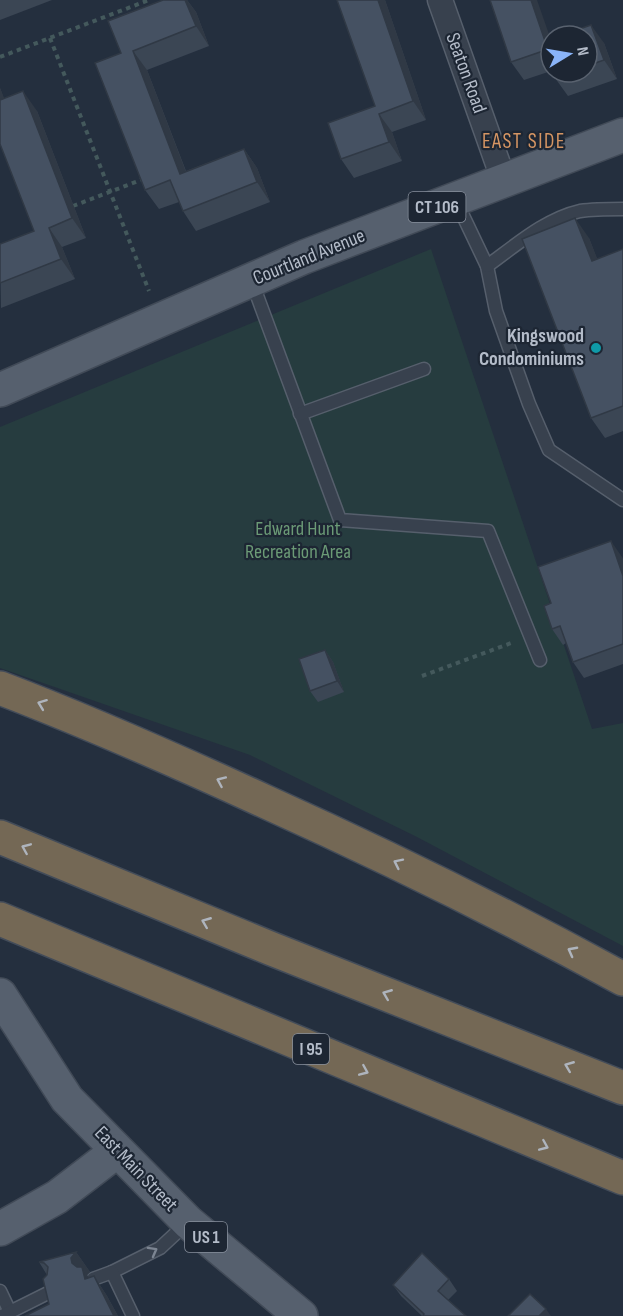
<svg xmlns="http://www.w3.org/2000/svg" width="623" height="1316" viewBox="0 0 623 1316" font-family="'Sofia Sans Condensed',sans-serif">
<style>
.green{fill:#263c3f}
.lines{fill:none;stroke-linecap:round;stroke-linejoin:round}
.lane-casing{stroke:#565f6c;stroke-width:15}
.street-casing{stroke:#565f6c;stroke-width:27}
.primary-casing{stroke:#414a57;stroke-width:36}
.highway-casing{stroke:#434c59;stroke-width:36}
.path{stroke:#44595c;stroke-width:4;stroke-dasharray:4.5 4.5;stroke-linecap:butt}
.lane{stroke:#38414e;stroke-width:12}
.street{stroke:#38414e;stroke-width:24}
.primary{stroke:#56606e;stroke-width:33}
.highway{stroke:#746855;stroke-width:33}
.wall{fill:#3b4654}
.shaded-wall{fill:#303945}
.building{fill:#455162;stroke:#303945;stroke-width:1.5}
.oneway{stroke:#aeb4bd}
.oneway2{stroke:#7c8592}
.culture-dot{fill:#0f9aa8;stroke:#1d2633;stroke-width:2}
.labels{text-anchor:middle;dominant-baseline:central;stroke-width:4.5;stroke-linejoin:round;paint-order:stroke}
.shield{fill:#1d2633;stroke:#878f9c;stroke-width:1.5}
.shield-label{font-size:18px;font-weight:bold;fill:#b4bcc9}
.street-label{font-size:20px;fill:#b4bcc9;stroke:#1d2633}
.poi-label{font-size:20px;font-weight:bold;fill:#b4bcc9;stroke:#1d2633;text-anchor:end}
.park-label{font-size:20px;fill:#6b9a76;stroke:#1d2633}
.neighbourhood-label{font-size:21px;letter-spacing:1.5px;fill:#d59563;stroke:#1d2633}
</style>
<rect width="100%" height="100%" fill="#242f3e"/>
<path class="green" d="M431,249L592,729L623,723V946L417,837L250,755L0,668V427Z"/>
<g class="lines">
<defs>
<g id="lane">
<path d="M456,201L487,266L496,311L529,404L549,450L623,500"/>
<path d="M487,266C515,246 545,219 580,211C594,209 609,209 623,209"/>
<path d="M252,282L340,520L488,531L540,660"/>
<path d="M300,414L424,369"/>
<path d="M112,1272L160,1248L188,1222"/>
<path d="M93,1279L112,1272L133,1316"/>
<path d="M0,1291L10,1312"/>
<path d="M2,1316L54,1290"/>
</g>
<path id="street" d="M440,0L504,181"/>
<g id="primary">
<path d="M0,390L304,257L623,135"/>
<path d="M0,995L67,1099L188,1222L301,1316"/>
<path d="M0,1229L57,1197L117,1151"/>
</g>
<g id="highway">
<path d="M0,688C89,722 177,761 264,801C386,856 506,915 623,979"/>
<path d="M0,837L272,949L623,1088"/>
<path d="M0,919L623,1178"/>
</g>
</defs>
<use href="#lane" class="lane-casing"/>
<use href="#street" class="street-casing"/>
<use href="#primary" class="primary-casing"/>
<use href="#highway" class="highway-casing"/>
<g class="path">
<path d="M50,38L149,291"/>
<path d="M0,57L149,0"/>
<path d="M73,206L146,178"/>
<path d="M422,676L514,642"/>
</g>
<use href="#lane" class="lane"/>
<use href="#street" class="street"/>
<use href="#primary" class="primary"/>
<use href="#highway" class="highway"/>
</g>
<g class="wall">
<path d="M0,0H52L0,20Z"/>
<path d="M163,0H187L196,12L209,46L147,70L186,171L244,149L257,168L270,202L196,231L183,211L179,202L159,209L145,190L121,53Z"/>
<path d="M337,0H385L426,120L392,132L402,161L354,178L341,159L375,106Z"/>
<path d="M587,36L604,43L617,79L568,96L555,78L553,72H587Z"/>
<path d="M551,39V71L524,80L511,62Z"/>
<path d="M0,88L4,99L37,111L86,238L62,247L75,279L1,308L0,244L34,231L0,144Z"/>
<path d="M589,238L597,259L623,249V431L605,438L591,418Z"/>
<path d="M622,557L623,561V664L584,678L573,662L566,643L563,645L552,629Z"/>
<path d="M325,650L333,662L344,692L318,702L310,691Z"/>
<path d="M76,1252L90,1272L87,1275L89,1278L94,1276L107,1296L118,1316H25L49,1304L47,1275L39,1262Z"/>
<path d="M449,1279L457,1291L448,1300L466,1316H422L401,1296L393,1285Z"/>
</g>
<g class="shaded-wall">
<path d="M185,0H187L196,12L209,46L196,26Z"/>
<path d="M378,0H385L426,120L413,101Z"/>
<path d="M531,0H537L551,40L545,41Z"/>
<path d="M591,25L604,43L617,79L604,60Z"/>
<path d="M133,51L147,70L194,193L180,174Z"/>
<path d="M0,88L13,120L0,102Z"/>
<path d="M23,91L37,111L86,238L72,218Z"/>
<path d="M379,114L392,132L402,161L389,142Z"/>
<path d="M244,149L257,168L270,202L257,182Z"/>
<path d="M575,218L589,238L606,281L592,261Z"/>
<path d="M49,228L62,247L75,279L61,259Z"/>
<path d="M611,541L622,557L623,561V576Z"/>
<path d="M325,650L333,662L344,692L337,681Z"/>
<path d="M76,1252L90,1272L87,1275L96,1287L99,1299L72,1263L71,1258Z"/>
<path d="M94,1276L107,1296L118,1316H114Z"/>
<path d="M546,1309L551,1316H539Z"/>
</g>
<g class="building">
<path d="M163,0H185L196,26L133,51L180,174L244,149L257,182L183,211L170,180L145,190L95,63L121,53L108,21Z"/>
<path d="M337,0H378L413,101L379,114L389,142L341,159L328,123L375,106Z"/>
<path d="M490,0H531L545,41L551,39V65L546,50L511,62Z"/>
<path d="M591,25L604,60L587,66V36H559Z"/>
<path d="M553,72H571L555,78Z"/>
<path d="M23,91L72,218L49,228L61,259L0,283V244L34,231L0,144V100Z"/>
<path d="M575,218L592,261L623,249V406L591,418L522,239Z"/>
<path d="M611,541L623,576V644L573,662L560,626L552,629L544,606L551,603L538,567Z"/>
<path d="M325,650L337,681L310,691L299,659Z"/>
<path d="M76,1252L71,1258L72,1263L77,1267H82L85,1279L94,1276L114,1316H25L49,1304L43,1279L47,1275L48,1267L44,1263L39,1262Z"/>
<path d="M422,1253L449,1279L438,1291L466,1316H423L424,1314L393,1285Z"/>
<path d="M530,1294L546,1309L539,1316H508Z"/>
</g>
<defs><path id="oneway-chevron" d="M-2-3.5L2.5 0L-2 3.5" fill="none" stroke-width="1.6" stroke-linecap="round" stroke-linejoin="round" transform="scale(1.5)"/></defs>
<g class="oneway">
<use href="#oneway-chevron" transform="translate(42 704) rotate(-159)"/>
<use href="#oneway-chevron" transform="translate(221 781) rotate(-156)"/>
<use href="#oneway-chevron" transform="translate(26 848) rotate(-157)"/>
<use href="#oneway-chevron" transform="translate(398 863) rotate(-154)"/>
<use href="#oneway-chevron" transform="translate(206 922) rotate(-158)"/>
<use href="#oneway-chevron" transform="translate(572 951) rotate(-152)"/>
<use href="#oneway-chevron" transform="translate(387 994) rotate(-158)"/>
<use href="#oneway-chevron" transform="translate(569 1066) rotate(-158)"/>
<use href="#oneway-chevron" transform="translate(364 1071) rotate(23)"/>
<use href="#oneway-chevron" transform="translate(544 1146) rotate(23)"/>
</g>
<use class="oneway2" href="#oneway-chevron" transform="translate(153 1251) rotate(-29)"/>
<circle class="culture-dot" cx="596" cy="348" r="6"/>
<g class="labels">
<g class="shield">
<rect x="408.5" y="192" width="57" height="30" rx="4.5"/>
<rect x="293" y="1034" width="36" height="30" rx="4.5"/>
<rect x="185" y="1222" width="42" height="30" rx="4.5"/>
</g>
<g class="shield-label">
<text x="437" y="207">CT 106</text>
<text x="311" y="1049">I 95</text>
<text x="206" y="1237">US 1</text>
</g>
<g class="street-label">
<text transform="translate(466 73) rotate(70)">Seaton Road</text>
<text transform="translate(309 257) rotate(-22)">Courtland Avenue</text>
<text transform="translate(136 1169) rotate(46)">East Main Street</text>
</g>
<g class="poi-label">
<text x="584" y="336">Kingswood<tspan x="584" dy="23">Condominiums</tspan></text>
</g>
<g class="park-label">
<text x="298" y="529">Edward Hunt<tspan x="298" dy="23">Recreation Area</tspan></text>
</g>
<g class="neighbourhood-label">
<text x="524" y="141">EAST SIDE</text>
</g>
</g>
<g transform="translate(569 54) rotate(79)"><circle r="28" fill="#1d2633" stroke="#59626f" stroke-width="1.5"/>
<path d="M0-4.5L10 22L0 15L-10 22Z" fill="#8ab4f8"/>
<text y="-9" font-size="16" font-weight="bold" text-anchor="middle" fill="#b4bcc9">N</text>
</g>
</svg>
